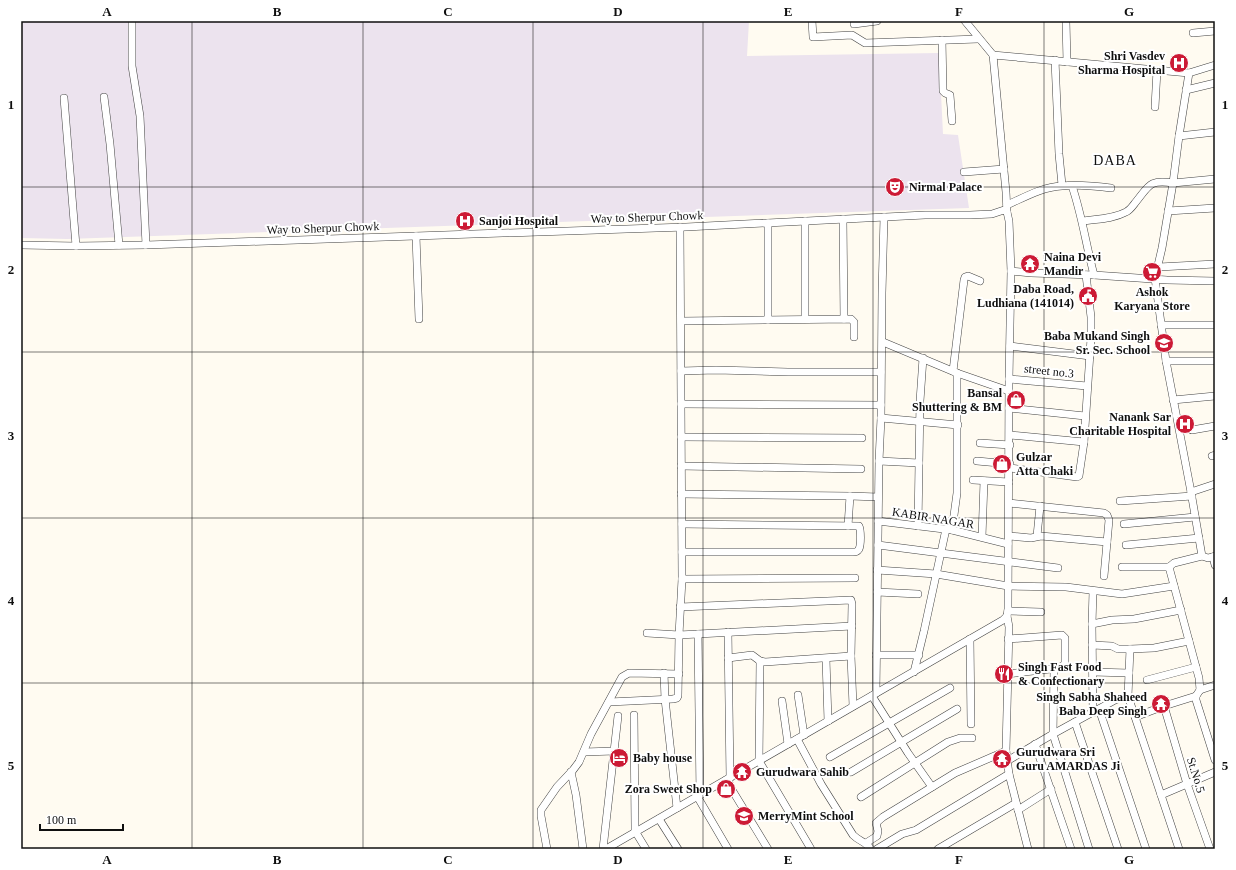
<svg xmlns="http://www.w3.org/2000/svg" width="1236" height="870" viewBox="0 0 1236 870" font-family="Georgia,serif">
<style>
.industrial{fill:#ece3ee}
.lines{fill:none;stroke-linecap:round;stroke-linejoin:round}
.minor-casing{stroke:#424242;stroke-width:8}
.minor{stroke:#fff;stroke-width:7}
.grid{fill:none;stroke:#0f0f0f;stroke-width:1;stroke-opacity:0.55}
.labels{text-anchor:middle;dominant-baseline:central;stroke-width:4;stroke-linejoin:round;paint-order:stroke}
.poi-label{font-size:12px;font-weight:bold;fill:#0f0f0f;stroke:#fff;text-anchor:start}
.street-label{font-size:12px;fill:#0f0f0f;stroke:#fff}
.quarter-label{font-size:14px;letter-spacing:1px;fill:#0f0f0f;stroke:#fff}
.neatline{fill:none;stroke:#0f0f0f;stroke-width:1.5}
.grid-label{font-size:13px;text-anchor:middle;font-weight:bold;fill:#0f0f0f}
</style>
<rect width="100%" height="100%" fill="#fffbf1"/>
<path class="industrial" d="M21,21H749L747,56L939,53L943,134L958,135L969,208L67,239L21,238Z"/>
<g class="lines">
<defs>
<g id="minor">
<path d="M132,21V66L140,116L146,245"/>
<path d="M812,21L813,37L852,35L865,43L978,39"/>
<path d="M965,21L993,55L1006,192L1007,212"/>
<path d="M1066,21L1067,62"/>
<path d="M854,24L877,21"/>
<path d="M1193,33L1215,31"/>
<path d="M942,40L943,91L945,93L950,95L952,121"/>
<path d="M993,55L1189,73L1215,65"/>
<path d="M1055,60L1059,154L1062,185"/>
<path d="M1186,90L1215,83"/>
<path d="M104,97L110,144L119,245"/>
<path d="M64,98L76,246"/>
<path d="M1155,107L1157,70"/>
<path d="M1179,136L1215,132"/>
<path d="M964,172L1004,169"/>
<path d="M1215,179L1173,183L1162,248L1155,278L1166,361L1191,492L1202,556L1208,558L1215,556"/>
<path d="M1072,186C1082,215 1086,245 1094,275"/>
<path d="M1007,205C1025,197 1042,187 1062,186C1078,184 1095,186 1111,188"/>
<path d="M1168,211L1215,208"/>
<path d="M843,219L844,319"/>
<path d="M805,221V319"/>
<path d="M1083,221C1097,219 1113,219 1126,212C1130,210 1132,207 1135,203C1149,186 1149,179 1173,183L1179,136L1189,73"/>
<path d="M416,236L419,319"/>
<path d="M21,245L76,246L146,245L686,227L925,215H970L992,214L1004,210L1007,212L1009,221L1011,271L1009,379L1008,609L1007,616L1003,620L606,849"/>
<path d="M1159,267L1215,264"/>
<path d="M1011,271L1031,273L1094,275L1167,280L1215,281"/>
<path d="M768,320V223"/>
<path d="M681,321L851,319L854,322V337"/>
<path d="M1161,325H1215"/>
<path d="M883,342L957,373L1009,391"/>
<path d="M1010,346L1090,356"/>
<path d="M1166,361H1215"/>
<path d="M681,371L716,370L788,372H881"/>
<path d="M953,371L964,280L965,277L968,276L980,281"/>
<path d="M1009,379L1087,386"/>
<path d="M1173,400L1215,396"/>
<path d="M681,404L881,405"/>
<path d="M1009,408L1085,416"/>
<path d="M881,418L958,425"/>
<path d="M1192,430L1215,426"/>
<path d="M1010,435L1084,442"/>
<path d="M681,437L862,438"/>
<path d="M980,443L1010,445"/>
<path d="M1212,456L1215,455"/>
<path d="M879,461L919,463"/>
<path d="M977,461L1010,464"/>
<path d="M681,466L861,469"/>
<path d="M1010,468L1077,477L1079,476L1084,442L1091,338V317L1086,275"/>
<path d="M973,480L1009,482"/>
<path d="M1191,492L1215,484"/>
<path d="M681,494L850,496L878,497"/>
<path d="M1120,501L1192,496"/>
<path d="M1009,503L1104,513L1107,515L1109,520L1104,576"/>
<path d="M878,521L952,530L1008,544"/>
<path d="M1124,524L1195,517"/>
<path d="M848,526L850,496"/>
<path d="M918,526L920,401L923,358"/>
<path d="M952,530L957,493V373"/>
<path d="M1009,536L1031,538L1041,536L1107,542"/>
<path d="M1037,536L1040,506"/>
<path d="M982,537L984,481"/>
<path d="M878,545L1058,568"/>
<path d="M1126,545L1199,538"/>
<path d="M682,552H853C856,552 857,552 859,549C861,545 861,530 859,526L682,524"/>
<path d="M1202,556L1174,563L1169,567L1199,678L1200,690L1196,696V700L1215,760"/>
<path d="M1213,557L1215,565"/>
<path d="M1122,567H1169"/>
<path d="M877,570L936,574L1008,586L1066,587L1122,594L1174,586"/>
<path d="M682,579L855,578"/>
<path d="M877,592L918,594"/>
<path d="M680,607L851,600L852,604L851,656L853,706"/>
<path d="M1008,611L1041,612"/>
<path d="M1007,616L1009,627L1006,751L1009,774L1028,849"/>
<path d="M1092,624L1093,591"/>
<path d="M728,632L730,778"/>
<path d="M647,633L679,635L852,626"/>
<path d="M698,634L700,795"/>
<path d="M970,639L971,724"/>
<path d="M1092,645L1112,646L1118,649H1130L1154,648L1189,641"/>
<path d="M876,655H919"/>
<path d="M728,658L752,655L760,661L765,662L851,656"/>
<path d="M826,659L828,721"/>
<path d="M760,661L759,761L811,849"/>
<path d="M1054,669L1053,734L1089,849"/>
<path d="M914,672L924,631L946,529"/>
<path d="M1093,672L1129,673"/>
<path d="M664,673L665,699L677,808"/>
<path d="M1007,674L1059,668L1065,664V638L1062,635L1008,639"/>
<path d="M1147,680L1196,667"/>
<path d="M1200,690L1215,685"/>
<path d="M876,693L879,461L881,418L882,293L884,217"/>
<path d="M798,695L804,735"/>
<path d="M872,696L908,753L932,787"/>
<path d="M1128,696L1130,649"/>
<path d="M782,701L788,744"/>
<path d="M609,702L673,699L677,698L678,696L679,635L682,579L680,227"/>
<path d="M1164,706L1187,784L1210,849"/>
<path d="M1099,709L1146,849"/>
<path d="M1093,713L1092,624L1112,620L1134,619L1181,610"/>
<path d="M634,715L635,826V831L646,849"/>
<path d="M1075,722L1118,849"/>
<path d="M797,739L821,784L853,835C859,841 866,842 871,849"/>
<path d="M1035,744L1071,849"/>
<path d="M584,752L614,751"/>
<path d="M830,757L950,688"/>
<path d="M1007,761L1053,734L1115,700L1128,696L1135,717"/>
<path d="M571,772L576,795L583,849"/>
<path d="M851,772L957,709"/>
<path d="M726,780L768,849"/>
<path d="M1161,795L1215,772"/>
<path d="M697,796L728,849"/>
<path d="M861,797L948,742L960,738H972"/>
<path d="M1018,810L1051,789"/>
<path d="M659,819L678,849"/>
<path d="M866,843L877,836L878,831L876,823L883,817L955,773L1006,751"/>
<path d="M547,849L541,816V810L557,787L573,770L579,762L591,734L622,677L629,673L679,674"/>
<path d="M603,849L618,716"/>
<path d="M877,849L902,834L916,830L1009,774"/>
<path d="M938,849L1016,803"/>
<path d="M1179,849L1135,717L1164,706L1196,696"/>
</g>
</defs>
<use href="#minor" class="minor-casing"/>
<use href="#minor" class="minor"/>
</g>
<path class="grid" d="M192,21V849M363,21V849M533,21V849M703,21V849M873,21V849M1044,21V849M21,187H1215M21,352H1215M21,518H1215M21,683H1215"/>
<defs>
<symbol id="hospital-disc" viewBox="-11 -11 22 22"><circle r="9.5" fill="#cc1a35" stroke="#fff"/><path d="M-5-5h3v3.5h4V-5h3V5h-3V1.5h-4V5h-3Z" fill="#fff"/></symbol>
<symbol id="theatre-disc" viewBox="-11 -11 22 22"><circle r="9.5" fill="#cc1a35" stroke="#fff"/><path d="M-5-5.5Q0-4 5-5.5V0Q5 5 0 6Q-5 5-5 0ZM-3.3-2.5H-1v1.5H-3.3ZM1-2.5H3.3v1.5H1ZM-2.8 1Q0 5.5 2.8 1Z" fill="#fff"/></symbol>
<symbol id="temple-disc" viewBox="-11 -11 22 22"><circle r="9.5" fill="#cc1a35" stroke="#fff"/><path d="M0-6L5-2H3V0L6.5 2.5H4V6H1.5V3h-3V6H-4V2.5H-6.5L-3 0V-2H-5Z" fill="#fff"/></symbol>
<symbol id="supermarket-disc" viewBox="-11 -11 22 22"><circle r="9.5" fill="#cc1a35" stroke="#fff"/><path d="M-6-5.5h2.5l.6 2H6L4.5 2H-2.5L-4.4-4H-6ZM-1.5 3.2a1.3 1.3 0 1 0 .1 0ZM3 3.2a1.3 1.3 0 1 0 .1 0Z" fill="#fff"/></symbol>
<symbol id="civic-disc" viewBox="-11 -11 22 22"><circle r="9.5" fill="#cc1a35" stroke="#fff"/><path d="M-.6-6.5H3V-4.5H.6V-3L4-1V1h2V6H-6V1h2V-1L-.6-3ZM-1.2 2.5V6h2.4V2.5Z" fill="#fff"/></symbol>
<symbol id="school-disc" viewBox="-11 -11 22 22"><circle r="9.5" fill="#cc1a35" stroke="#fff"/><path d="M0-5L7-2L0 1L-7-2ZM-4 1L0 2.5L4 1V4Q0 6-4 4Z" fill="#fff"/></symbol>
<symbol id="shop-disc" viewBox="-11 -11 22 22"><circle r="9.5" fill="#cc1a35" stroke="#fff"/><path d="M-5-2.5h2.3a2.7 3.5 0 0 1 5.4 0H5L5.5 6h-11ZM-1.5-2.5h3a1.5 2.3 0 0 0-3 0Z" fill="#fff"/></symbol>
<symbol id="restaurant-disc" viewBox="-11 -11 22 22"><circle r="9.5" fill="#cc1a35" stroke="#fff"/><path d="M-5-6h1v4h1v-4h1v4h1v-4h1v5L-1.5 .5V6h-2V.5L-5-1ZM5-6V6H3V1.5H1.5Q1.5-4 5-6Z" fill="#fff"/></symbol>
<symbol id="hotel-disc" viewBox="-11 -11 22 22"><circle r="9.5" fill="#cc1a35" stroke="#fff"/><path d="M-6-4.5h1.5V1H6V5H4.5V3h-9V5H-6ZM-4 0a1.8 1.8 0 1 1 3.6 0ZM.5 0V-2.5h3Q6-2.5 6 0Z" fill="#fff"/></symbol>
</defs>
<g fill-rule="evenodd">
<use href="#hospital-disc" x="1168" y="52" width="22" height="22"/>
<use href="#theatre-disc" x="884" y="176" width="22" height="22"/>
<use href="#hospital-disc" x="454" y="210" width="22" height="22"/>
<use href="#temple-disc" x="1019" y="253" width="22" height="22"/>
<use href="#supermarket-disc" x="1141" y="261" width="22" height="22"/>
<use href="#civic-disc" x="1077" y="285" width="22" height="22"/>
<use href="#school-disc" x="1153" y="332" width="22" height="22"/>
<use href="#shop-disc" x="1005" y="389" width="22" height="22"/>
<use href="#hospital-disc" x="1174" y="413" width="22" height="22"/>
<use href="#shop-disc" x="991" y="453" width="22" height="22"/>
<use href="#restaurant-disc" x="993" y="663" width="22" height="22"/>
<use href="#temple-disc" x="1150" y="693" width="22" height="22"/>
<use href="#hotel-disc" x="608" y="747" width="22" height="22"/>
<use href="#temple-disc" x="991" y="748" width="22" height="22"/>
<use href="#temple-disc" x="731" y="761" width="22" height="22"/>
<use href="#shop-disc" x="715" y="778" width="22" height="22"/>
<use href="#school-disc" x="733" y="805" width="22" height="22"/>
</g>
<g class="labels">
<g class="poi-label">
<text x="1165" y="56" text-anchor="end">Shri Vasdev<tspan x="1165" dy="14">Sharma Hospital</tspan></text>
<text x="909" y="187">Nirmal Palace</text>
<text x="479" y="221">Sanjoi Hospital</text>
<text x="1044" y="257">Naina Devi<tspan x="1044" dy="14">Mandir</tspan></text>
<text x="1074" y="289" text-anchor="end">Daba Road,<tspan x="1074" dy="14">Ludhiana (141014)</tspan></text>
<text x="1152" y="292" text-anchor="middle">Ashok<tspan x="1152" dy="14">Karyana Store</tspan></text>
<text x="1150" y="336" text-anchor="end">Baba Mukand Singh<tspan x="1150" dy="14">Sr. Sec. School</tspan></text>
<text x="1002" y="393" text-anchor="end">Bansal<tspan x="1002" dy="14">Shuttering &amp; BM</tspan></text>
<text x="1171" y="417" text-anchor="end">Nanank Sar<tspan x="1171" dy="14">Charitable Hospital</tspan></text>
<text x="1016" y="457">Gulzar<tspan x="1016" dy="14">Atta Chaki</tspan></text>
<text x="1018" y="667">Singh Fast Food<tspan x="1018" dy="14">&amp; Confectionary</tspan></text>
<text x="1147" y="697" text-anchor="end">Singh Sabha Shaheed<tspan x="1147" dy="14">Baba Deep Singh</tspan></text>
<text x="1016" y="752">Gurudwara Sri<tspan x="1016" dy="14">Guru AMARDAS Ji</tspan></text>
<text x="633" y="758">Baby house</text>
<text x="756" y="772">Gurudwara Sahib</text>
<text x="712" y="789" text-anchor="end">Zora Sweet Shop</text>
<text x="758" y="816">MerryMint School</text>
</g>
<g class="street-label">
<text transform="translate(647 217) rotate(-2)">Way to Sherpur Chowk</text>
<text transform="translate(323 228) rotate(-2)">Way to Sherpur Chowk</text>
<text transform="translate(1049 371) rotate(6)">street no.3</text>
<text transform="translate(933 518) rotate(9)">KABIR NAGAR</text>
<text transform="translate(1196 775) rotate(73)">St.No.5</text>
</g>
<g class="quarter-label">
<text x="1115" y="160">DABA</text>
</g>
</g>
<rect width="1236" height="870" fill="none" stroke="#ffffff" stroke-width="44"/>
<path d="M40 824v6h83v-6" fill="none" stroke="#0f0f0f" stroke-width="2"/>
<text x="46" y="824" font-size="12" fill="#0f0f0f" stroke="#ffffff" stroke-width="3" paint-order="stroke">100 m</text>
<rect x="22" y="22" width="1192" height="826" class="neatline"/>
<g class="grid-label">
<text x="107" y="16">A</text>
<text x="277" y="16">B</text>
<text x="448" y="16">C</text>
<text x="618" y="16">D</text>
<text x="788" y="16">E</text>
<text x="959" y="16">F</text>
<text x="1129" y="16">G</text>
<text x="11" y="109">1</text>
<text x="1225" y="109">1</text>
<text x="11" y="274">2</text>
<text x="1225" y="274">2</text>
<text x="11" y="440">3</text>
<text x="1225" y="440">3</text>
<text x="11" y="605">4</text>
<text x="1225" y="605">4</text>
<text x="11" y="770">5</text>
<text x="1225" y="770">5</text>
<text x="107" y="864">A</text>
<text x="277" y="864">B</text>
<text x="448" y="864">C</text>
<text x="618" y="864">D</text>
<text x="788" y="864">E</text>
<text x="959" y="864">F</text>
<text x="1129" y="864">G</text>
</g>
</svg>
